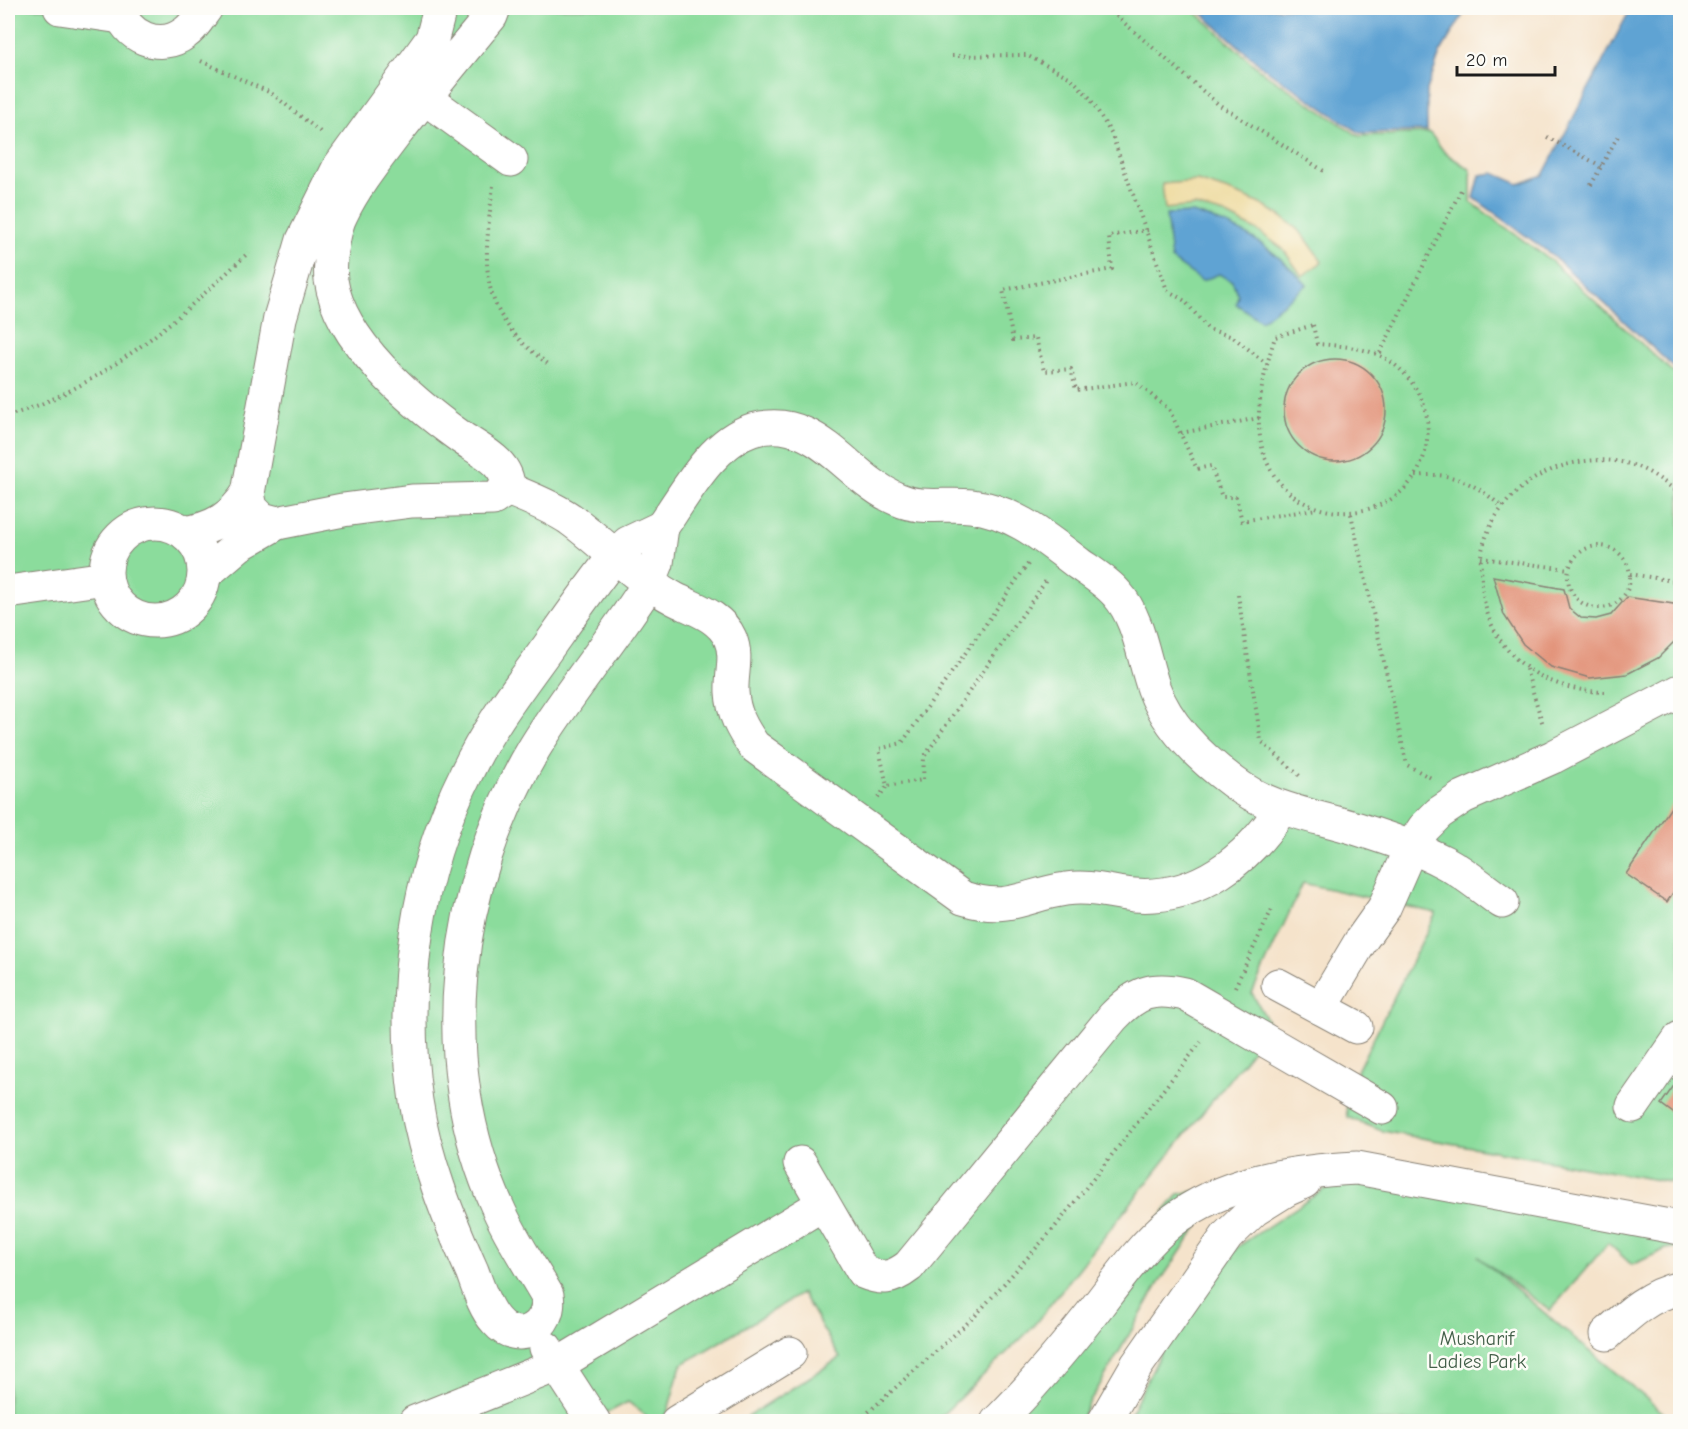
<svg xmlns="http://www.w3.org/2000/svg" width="1688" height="1429" viewBox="0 0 1688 1429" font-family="'Comic Neue',sans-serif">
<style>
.green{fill:#8bdc9c;stroke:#547c5c;stroke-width:1.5}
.sand{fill:#eeda9e;stroke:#857b5d;stroke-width:1.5}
.water{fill:#5ea3d3;stroke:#3d6078;stroke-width:1.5}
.building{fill:#e29278}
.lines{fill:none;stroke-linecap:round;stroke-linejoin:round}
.minor-casing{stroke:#888074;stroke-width:35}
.path{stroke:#888074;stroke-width:4;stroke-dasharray:1.5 4.5;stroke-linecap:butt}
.minor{stroke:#fff;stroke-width:33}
.labels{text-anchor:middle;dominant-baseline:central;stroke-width:5;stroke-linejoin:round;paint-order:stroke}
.park-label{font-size:20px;fill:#435f49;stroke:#fdfcf7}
</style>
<rect width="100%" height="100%" fill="#fdfcf7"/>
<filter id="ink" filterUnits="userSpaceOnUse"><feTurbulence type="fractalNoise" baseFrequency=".0167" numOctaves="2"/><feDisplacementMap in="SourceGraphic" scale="12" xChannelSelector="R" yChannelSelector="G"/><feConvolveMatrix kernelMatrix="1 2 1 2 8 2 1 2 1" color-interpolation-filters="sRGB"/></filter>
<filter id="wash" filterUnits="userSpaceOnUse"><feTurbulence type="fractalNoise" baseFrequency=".008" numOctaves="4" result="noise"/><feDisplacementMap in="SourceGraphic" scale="24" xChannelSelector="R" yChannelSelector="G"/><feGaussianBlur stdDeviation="1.35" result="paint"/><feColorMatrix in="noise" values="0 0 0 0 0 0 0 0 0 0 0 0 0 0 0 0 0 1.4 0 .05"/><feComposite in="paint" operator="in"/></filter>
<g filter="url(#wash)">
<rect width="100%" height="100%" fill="#f5e3cb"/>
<g class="green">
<path d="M8,8H1191L1260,70L1359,136L1430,133L1445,153L1471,170V202L1549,259L1680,379V1184L1382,1131L1347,1117L1345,1095L1436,913L1303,883L1252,993L1271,1027L1030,1330L936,1421H746L748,1416L840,1358L802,1293L681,1365L665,1421H653L628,1402L590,1422L8,1421Z"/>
<path d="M1390,1180L1680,1239V1247L1666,1249L1632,1265L1608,1243L1550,1311L1477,1256L1673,1421L1126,1422L1170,1334L1237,1247L1326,1188Z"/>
<path d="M1201,1190L1207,1213L1159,1283L1079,1421L988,1422L1046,1365L1178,1194Z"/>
</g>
<path class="sand" d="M1197,181C1234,192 1271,204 1299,231C1308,239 1315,252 1322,262L1302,276L1283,249L1258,231L1225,214L1195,206L1165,209L1162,184Z"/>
<g class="water">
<path d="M1196,8H1467L1440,53L1427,90V131L1360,133L1262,67Z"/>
<path d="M1631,8H1680V373L1552,255L1474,198L1480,175L1494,173L1519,184L1543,175Z"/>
<path d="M1193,213C1244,228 1271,246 1307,285L1261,321L1236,304L1238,295L1232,281L1219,274L1202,281L1171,259L1166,214Z"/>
</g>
<g id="blocks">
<g class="building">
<circle cx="1335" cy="410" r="51"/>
<path d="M1493,576L1564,589L1569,608L1581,618L1596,619L1611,615L1627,597L1680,605V636L1658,658L1627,674L1590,678L1551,667L1523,644L1504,615Z"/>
<path d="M1680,794V882L1667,902L1626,874Z"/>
<path d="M1680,1077V1118L1661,1104Z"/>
</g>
</g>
</g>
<g filter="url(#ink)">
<use href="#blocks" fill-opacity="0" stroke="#888074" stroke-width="1.5"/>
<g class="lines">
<defs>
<g id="minor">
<path d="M60,8L121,17"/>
<path d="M119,8C125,37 160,52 185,33C194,27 200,16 206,8"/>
<path d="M440,8L432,39L339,167L303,240L280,318L248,493L251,508L262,519L277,523L343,510L412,501L493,499L508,489C509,463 481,451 462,438C413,403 340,342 331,280C329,263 334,227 342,213C355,186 375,161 393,137C425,96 458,56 491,16L494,8"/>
<path d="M407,85L511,160"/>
<path d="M508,489C529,498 551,506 570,519C606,545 635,578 675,599C695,609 720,616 730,638C738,656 731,673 732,692C733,713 742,729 754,746L963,898C1010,913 1023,895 1066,889C1090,885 1111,893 1134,895C1197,900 1248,860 1281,809"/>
<circle cx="155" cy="572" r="49"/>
<path d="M662,527L657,563L649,583C614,639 570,690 535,747C454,882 431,1062 498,1208C511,1238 531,1267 547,1295C553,1327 518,1347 496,1321C484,1308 478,1287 472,1271C448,1217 425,1160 416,1101C400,990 416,874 466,774C487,729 517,690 546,650C568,619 590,587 614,557L628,543Z"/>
<path d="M662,527C685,494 711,443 752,430C816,411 847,478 897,499C921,510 946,503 971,506C1014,511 1046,539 1079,564C1092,573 1107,582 1117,594C1139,618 1143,658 1154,689C1168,727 1202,759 1233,782C1271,811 1314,815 1358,829C1386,838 1417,848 1444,862C1464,872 1483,889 1502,902"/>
<path d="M185,533C214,528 232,518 248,493"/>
<path d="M205,574L239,545L277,523"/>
<path d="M8,592L106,578"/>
<path d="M1278,985L1356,1027"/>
<path d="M1321,1008L1362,939L1384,908L1410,849L1424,828L1439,813L1463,797L1553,757L1680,691"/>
<path d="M1633,1106L1680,1038"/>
<path d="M800,1163L863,1272C882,1280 892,1279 909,1266L1113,1017C1136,993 1151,986 1185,994L1382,1108"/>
<path d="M1607,1334C1630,1313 1649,1295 1680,1288"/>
<path d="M546,1348L594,1422"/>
<path d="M415,1422L557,1365L823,1204"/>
<path d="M677,1422L790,1353"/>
<path d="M997,1422C1032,1387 1063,1350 1093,1312C1117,1281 1141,1246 1171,1222C1224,1181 1293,1171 1357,1168L1680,1228"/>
<path d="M1104,1422L1137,1365L1227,1236L1254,1210L1286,1190L1304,1182"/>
</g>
</defs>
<use href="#minor" class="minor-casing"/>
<g class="path">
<path d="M1107,8L1218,104L1327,173"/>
<path d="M952,56L1026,55L1071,78L1090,98L1112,135L1167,290L1185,301L1208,329L1233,337L1267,364"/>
<path d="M201,61L271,93L323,134"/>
<path d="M1547,137L1601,166"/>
<path d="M1591,185L1619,134"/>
<path d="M493,186C483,269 476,313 551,366"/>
<path d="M1148,230L1109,236L1112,269L1003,290L1013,340L1036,338L1044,371L1071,369L1076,390L1135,382L1169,409L1197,469L1211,466L1222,497H1236L1242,521L1317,509"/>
<path d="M1313,325L1317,344C1363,347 1393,351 1418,392C1427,407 1429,424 1427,440C1419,524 1300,539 1267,462C1250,423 1263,376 1275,337Z"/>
<path d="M1380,353L1462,188"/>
<path d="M8,416C106,385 176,321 249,252"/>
<path d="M1181,433L1259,418"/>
<path d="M1416,476C1451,471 1475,483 1502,507"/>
<path d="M1351,514L1407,765L1431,778"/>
<circle cx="1599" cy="577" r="31"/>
<path d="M1481,558L1569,569"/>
<path d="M1028,564L902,743L879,749L887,786L923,780L924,757L1047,579"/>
<path d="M1630,574L1680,582"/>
<path d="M1238,595L1261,741L1302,778"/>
<path d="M1526,669L1543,725"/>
<path d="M1605,692C1540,691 1486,651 1482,584C1482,575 1480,565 1481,556C1492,491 1558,451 1621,462C1644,466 1663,481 1680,494"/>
<path d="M878,798L887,786"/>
<path d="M1235,987L1273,907"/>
<path d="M864,1416L975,1316L1055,1227L1201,1042"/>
</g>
<use href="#minor" class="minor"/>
</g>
</g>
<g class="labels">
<g class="park-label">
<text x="1477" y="1338">Musharif<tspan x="1477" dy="23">Ladies Park</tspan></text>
</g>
</g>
<rect width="1688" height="1429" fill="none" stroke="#fdfcf7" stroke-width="30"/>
<path d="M1457 66v9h98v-9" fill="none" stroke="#1c1c1c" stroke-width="3"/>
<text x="1466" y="66" font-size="18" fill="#1c1c1c" stroke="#fdfcf7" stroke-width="4.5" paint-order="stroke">20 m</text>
</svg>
